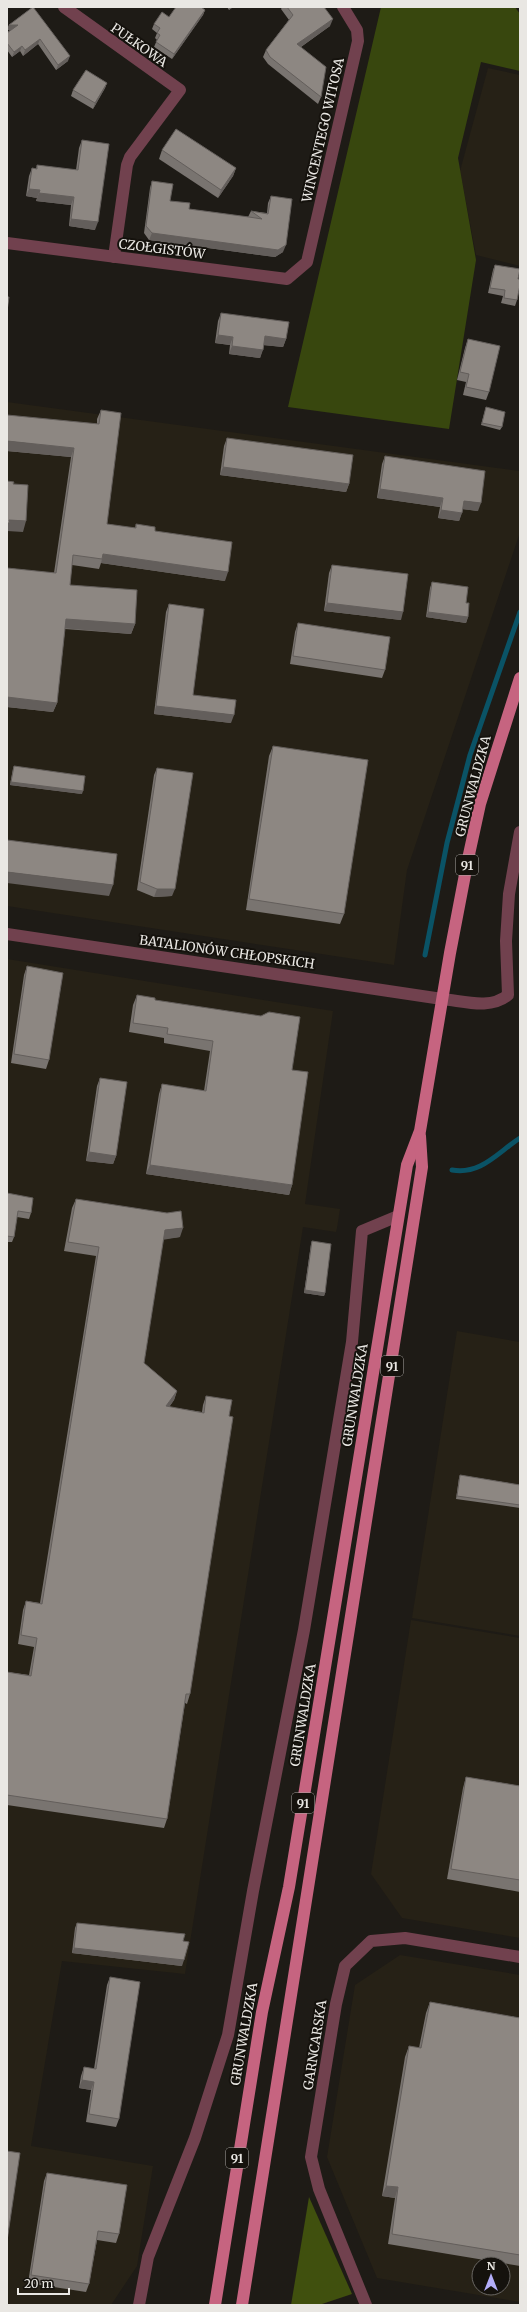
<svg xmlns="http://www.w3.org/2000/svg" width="527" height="2312" viewBox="0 0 527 2312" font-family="Merriweather,serif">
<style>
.built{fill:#262116;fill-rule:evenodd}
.green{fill:#38470e}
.forest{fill:#40500e}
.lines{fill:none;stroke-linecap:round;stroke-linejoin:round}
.stream{stroke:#0a5366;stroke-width:5}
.minor{stroke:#71414e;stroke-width:12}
.major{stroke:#c66480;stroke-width:12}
.wall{fill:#797470}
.shaded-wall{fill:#635e5b}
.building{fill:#8d8782;stroke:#635e5b}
.labels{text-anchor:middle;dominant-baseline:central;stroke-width:4;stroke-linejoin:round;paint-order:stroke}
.shield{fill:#15120d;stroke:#a9a7a3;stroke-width:1}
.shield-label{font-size:12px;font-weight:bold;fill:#e9e7e3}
.street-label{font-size:13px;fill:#e9e7e3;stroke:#15120d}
</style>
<rect width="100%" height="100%" fill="#1e1b16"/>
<g class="built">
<path d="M488,68L520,75V266L476,255L460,171Z"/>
<path d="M7,402L520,471V532L407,870L394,965L7,906Z"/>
<path d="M7,959L333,1011L305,1204L340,1209L337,1228L336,1232L303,1227L185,1974L62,1961L31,2146L153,2166L137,2266L111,2305H7Z"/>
<path d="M457,1331L520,1342V1636L412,1618Z"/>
<path d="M411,1620L520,1638V1938L402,1918L371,1874Z"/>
<path d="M400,1955L520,1975V2302L377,2278L327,2157L355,1985ZM479,2264H503V2288H479Z"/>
</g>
<path class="green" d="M381,7H515L520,14V71L481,62L458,158L476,260L449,429L288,407Z"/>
<path class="forest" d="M309,2197L352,2294L319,2305H291Z"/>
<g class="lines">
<g class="stream">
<path d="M425,955L447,843L470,755L520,612"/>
<path d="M452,1170C481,1175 497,1153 520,1138"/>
</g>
<g class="minor">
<path d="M64,7L180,90L130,157L127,165L114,257"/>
<path d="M7,243L287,279L307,262L358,41L357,30L343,7"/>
<path d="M7,934L442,999C464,1001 490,1010 508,995L506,941L509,894L520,832"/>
<path d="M139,2305L148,2257L195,2138L228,2035L253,1891L304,1630L352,1342L362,1231L398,1216"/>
<path d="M366,2305L319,2189L311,2157L336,2004L345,1966L371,1941L405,1938L520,1957"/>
</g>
<g class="major">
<path d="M215,2305L262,2012L289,1887L302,1808L407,1165L420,1131L450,953L468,859L480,804L520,678"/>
<path d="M242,2305L422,1167L420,1136"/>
</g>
</g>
<g class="wall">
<path d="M33,7L68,61L56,70L38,44L23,56L20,51L12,57L7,50V33L10,30H7L9,25Z"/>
<path d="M227,7H233L229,10Z"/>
<path d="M282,7H324L330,26L301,47L321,97L318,104L268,64L263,57L266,50L289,20L281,9Z"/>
<path d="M205,10L203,15L172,59L154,47L157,40L155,38L157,33L152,29L154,24L169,17Z"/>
<path d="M107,83L105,88L93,109L71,96L73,90Z"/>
<path d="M82,140L95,230L69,226L71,205L36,201L37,198L26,196L29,176L32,168L36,169L37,165L76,170L79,148Z"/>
<path d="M162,150L236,168L233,176L218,198L159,159Z"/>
<path d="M152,181L170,201L189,209L248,217L251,211L267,213L268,203L271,196L283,252L275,257L149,240L144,233L150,188Z"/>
<path d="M495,265L518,279L517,300L515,306L501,303L503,296L488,293L493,270Z"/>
<path d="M221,313L286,339L283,347L264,345L260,358L229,354L230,345L215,343L218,321Z"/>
<path d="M468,339L489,392L486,400L463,395L466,382L457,380L465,348Z"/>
<path d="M486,407L502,427L500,430L481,425Z"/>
<path d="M101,410L107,524L135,528L136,524L155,531L225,581L101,563L99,569L72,565L70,585L135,624L131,634L65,629L57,703L53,712L7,707V568L54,573L71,457L7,451L97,424V419Z"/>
<path d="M227,438L349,484L346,492L220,475L224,446Z"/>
<path d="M385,456L478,511L463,509L459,521L438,518L440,507L377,498L382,464Z"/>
<path d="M332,565L401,620L324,611L329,573Z"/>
<path d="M432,582L466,603L468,617L466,623L426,617L430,588Z"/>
<path d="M169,604L193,695L231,723L154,714L166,612Z"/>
<path d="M298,623L385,670L382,678L290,664L295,632Z"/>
<path d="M273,746L344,914L340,924L246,910L269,756Z"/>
<path d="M14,766L82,794L10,785L13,769Z"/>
<path d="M157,768L172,896L154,897L137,890L154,775Z"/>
<path d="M27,966L49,1060L46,1069L11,1063L24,975Z"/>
<path d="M137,995L155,1000L292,1070V1185L289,1195L146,1174L159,1094L162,1084L204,1091L210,1051L164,1043V1038L129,1032L133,1005Z"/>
<path d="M100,1078L116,1156L113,1164L86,1161L97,1086Z"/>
<path d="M7,1193L31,1213L29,1219L17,1217L14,1237L12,1242H7Z"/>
<path d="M76,1199L180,1237L163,1239L144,1363L177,1391L174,1400L169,1407L202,1412L203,1405L206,1396L190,1694L187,1704L185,1703L167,1819L164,1828L7,1805V1672L29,1675L34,1647L18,1644L23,1610L26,1601L40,1603L96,1256L64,1251L72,1208Z"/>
<path d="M312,1241L325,1293L324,1296L304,1293L311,1244Z"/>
<path d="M460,1475L520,1485V1508L456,1499L459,1478Z"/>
<path d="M466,1777L520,1786V1892L447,1879L463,1788Z"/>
<path d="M77,1923L183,1941L182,1966L72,1953L75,1928Z"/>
<path d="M110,1977L119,2119L116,2127L86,2122L91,2090L79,2088L81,2076L84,2067L94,2069L107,1985Z"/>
<path d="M430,2002L520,2018V2266L388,2244L395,2198L382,2196L405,2057L409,2046L419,2048L426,2013Z"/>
<path d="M47,2173L119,2234L116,2243L97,2240L89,2284L86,2292L28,2283L44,2181Z"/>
</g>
<g class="shaded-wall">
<path d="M230,7H233L229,10Z"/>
<path d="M205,10L203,15L172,59L174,54Z"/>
<path d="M333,19L330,26L295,51L297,44Z"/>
<path d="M9,25H18L16,30H7Z"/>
<path d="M40,39L38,44L23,56L25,50Z"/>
<path d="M22,46L20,51L12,57L14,52Z"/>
<path d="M70,56L68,61L56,70L58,65Z"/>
<path d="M107,83L105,88L93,109L95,103Z"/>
<path d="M236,168L233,176L218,198L221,190Z"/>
<path d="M29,189L40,190L37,198L26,196Z"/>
<path d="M39,193L74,197L71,205L36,201Z"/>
<path d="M71,219L98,222L95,230L69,226Z"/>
<path d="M152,233L286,245L283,252L275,257L149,240Z"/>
<path d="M218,335L233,337L230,345L215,343Z"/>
<path d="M265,336L286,339L283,347L262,345Z"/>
<path d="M232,346L263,350L260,358L229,354Z"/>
<path d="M7,441L74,448L71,457L7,451Z"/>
<path d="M223,467L349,484L346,492L220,475Z"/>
<path d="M380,489L443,498L440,507L377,498Z"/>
<path d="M464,501L481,503L478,511L461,509Z"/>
<path d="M441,510L462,513L459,521L438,518Z"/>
<path d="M9,520L26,521L23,532L7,531V523Z"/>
<path d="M103,554L228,572L225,581L101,563L102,559Z"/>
<path d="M327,603L403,612L401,620L324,611Z"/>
<path d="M428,612L468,617L466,623L426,617Z"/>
<path d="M66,619L135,624L131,634L62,628Z"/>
<path d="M7,697L57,703L53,712L7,707Z"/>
<path d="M156,706L234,715L231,723L154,714Z"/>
<path d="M11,782L83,791L82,794L10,785Z"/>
<path d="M7,872L113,885L109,896L7,883Z"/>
<path d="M157,889H175L172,896L154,897Z"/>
<path d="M89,1152L116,1156L113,1164L86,1161Z"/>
<path d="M150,1165L292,1185L289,1195L146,1174Z"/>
<path d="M183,1228L180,1237L162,1240L165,1230Z"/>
<path d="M305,1290L325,1293L324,1296L304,1293Z"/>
<path d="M177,1391L174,1400L163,1416L166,1406Z"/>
<path d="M74,1948L184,1960L182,1966L72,1953Z"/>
<path d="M82,2080L94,2082L91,2090L79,2088Z"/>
<path d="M386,2186L398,2187L395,2198L382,2196Z"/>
</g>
<g class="building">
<path d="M33,7L70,56L58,65L40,39L25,50L22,46L14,52L7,43V33L18,25H9Z"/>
<path d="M176,7H201L205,10L174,54L156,42L160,35L157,33L160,28L154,24L162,12L169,17Z"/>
<path d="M287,7H324L333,19L297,44L326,67L321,97L270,57L266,50L293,15Z"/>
<path d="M86,70L107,83L95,103L73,90Z"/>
<path d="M176,129L236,168L221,190L162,150Z"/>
<path d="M82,140L109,144L98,222L71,219L74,197L39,193L40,190L29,189L32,168L37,169V165L78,170Z"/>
<path d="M152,181L173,184L170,201L190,203L189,209L249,217L262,219L251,211L268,214L271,196L292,199L286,245L278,250L152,233L146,226Z"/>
<path d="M495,265L520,269L518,279H520V285L517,300L504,298L505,290L490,288Z"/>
<path d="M7,297H9L7,311Z"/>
<path d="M221,313L289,322L286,339L265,336L263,350L232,346L233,337L218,335Z"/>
<path d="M468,339L500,346L489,392L466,387L469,374L460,372Z"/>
<path d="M486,407L505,412L502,427L482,423Z"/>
<path d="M101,410L121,413L107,524L136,528V524L155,527V531L232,542L228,572L103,554L102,559L73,555L70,585L137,590L135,624L66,619L57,703L7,697V568L56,573L74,448L7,441V415L99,424Z"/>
<path d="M227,438L353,455L349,484L223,467Z"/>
<path d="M385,456L485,471L481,503L464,501L462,513L441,510L443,498L380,489Z"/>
<path d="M7,481L14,482L13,484L28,485L26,521L9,520L10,523H7Z"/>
<path d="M332,565L408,574L403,612L327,603Z"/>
<path d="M432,582L468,587L466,603H469L468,617L428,612Z"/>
<path d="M169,604L204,609L193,695L236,700L234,715L156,706Z"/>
<path d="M298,623L390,637L385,670L293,656Z"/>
<path d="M273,746L368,760L344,914L249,899Z"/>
<path d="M14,766L85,776L83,791L11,782Z"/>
<path d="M157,768L193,773L175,889H157L140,882Z"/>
<path d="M7,840L117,854L113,885L7,872Z"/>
<path d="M27,966L63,973L49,1060L14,1054Z"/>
<path d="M137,995L155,998V1000L261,1016L269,1012L300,1017L292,1070L308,1072L292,1185L150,1165L162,1084L206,1091L213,1041L167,1034L168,1028L133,1023Z"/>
<path d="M100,1078L127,1082L116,1156L89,1152Z"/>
<path d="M7,1193L33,1198L31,1213L18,1211L14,1237L7,1236Z"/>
<path d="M76,1199L167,1213L181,1211L183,1228L165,1230L144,1363L177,1391L166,1406L204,1413L206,1396L232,1400L229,1416L233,1417L190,1694H186L167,1819L7,1795V1672L31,1676L37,1638L21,1635L26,1601L42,1604L99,1247L68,1242Z"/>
<path d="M312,1241L331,1244L325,1293L305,1290Z"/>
<path d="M460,1475L520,1485V1505L457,1496Z"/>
<path d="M466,1777L520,1786V1880L451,1869Z"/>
<path d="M77,1923L185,1934L183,1941L189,1942L184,1960L74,1948Z"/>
<path d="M110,1977L140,1982L119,2119L89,2114L94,2082L82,2080L84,2067L96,2069Z"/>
<path d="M430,2002L520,2018V2255L392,2234L398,2187L386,2186L409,2046L421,2048Z"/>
<path d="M7,2151L20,2153L7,2241Z"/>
<path d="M47,2173L127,2185L119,2234L98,2231L89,2284L31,2275Z"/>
</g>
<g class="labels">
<g class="shield">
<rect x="456" y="855" width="22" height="20" rx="3"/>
<rect x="381" y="1356" width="22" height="20" rx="3"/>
<rect x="292" y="1793" width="22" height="20" rx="3"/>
<rect x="226" y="2148" width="22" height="20" rx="3"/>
</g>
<g class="shield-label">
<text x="467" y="865">91</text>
<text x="392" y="1366">91</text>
<text x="303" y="1803">91</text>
<text x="237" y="2158">91</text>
</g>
<g class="street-label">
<text transform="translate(139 45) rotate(35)">PUŁKOWA</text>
<text transform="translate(323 130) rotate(-77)">WINCENTEGO WITOSA</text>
<text transform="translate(162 249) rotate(7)">CZOŁGISTÓW</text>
<text transform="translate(473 786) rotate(-75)">GRUNWALDZKA</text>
<text transform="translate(227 952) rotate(8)">BATALIONÓW CHŁOPSKICH</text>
<text transform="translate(355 1395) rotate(-81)">GRUNWALDZKA</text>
<text transform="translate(303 1715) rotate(-81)">GRUNWALDZKA</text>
<text transform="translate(244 2034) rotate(-80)">GRUNWALDZKA</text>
<text transform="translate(315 2045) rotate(-81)">GARNCARSKA</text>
</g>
</g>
<rect width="527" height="2312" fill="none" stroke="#e9e7e3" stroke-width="16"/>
<g transform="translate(491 2276)"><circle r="19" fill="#15120d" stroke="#6a6763"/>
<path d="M0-3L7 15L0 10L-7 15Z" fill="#b3adf9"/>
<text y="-6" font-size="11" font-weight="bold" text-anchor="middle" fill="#e9e7e3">N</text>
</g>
<path d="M18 2288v6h51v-6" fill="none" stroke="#e9e7e3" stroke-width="2"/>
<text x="24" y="2288" font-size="12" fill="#e9e7e3" stroke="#15120d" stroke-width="3" paint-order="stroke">20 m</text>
</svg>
